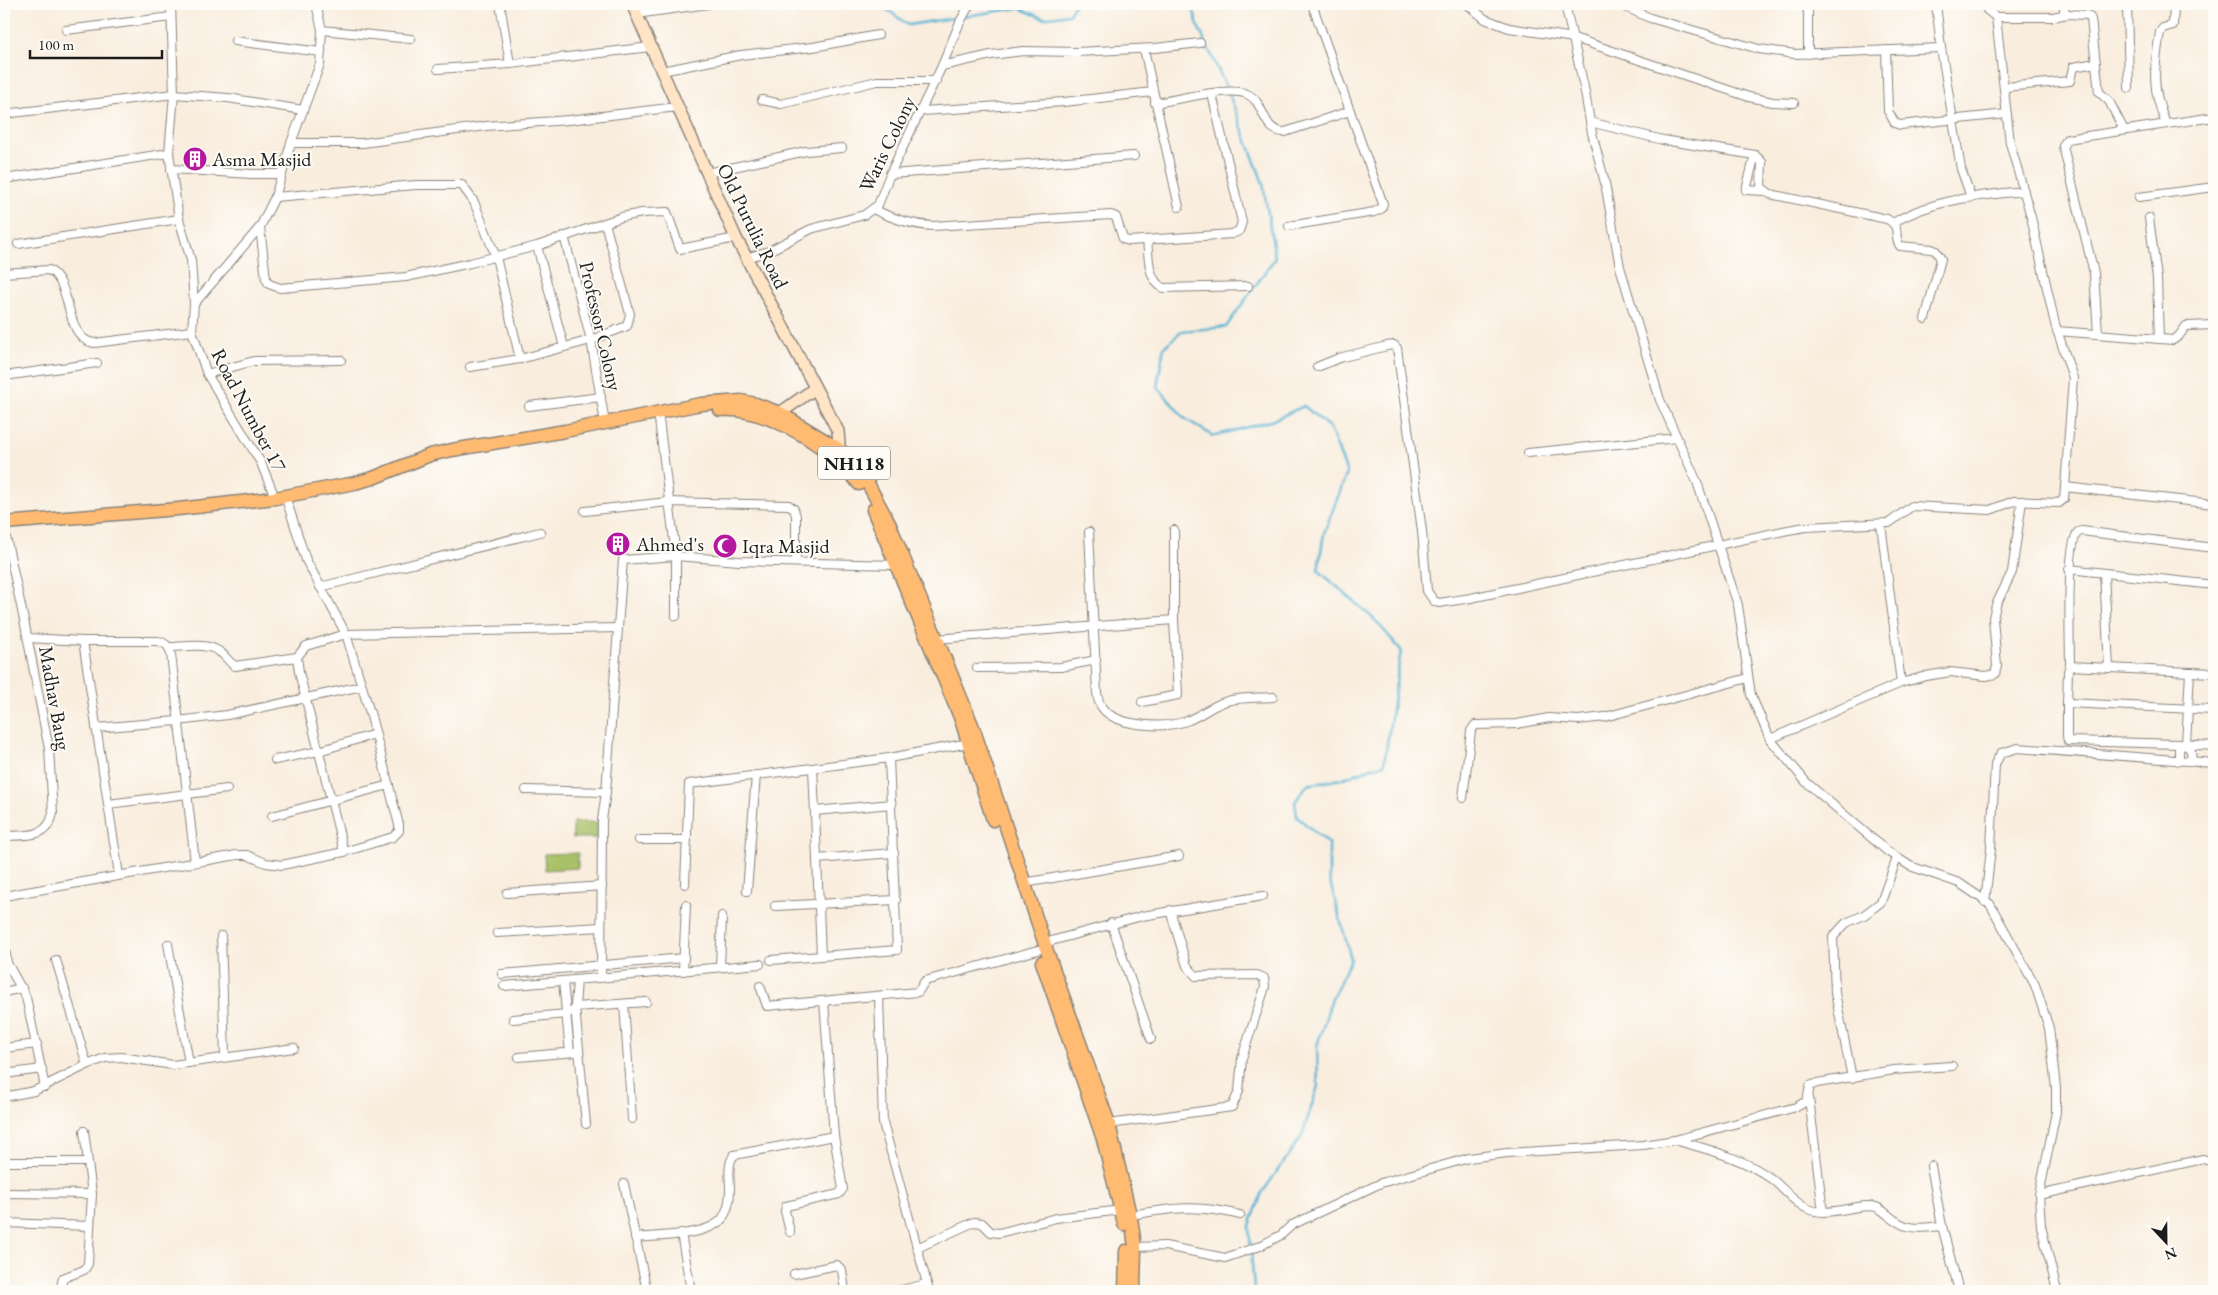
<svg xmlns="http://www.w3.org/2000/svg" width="2218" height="1295" viewBox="0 0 2218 1295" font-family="'EB Garamond',serif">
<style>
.green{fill:#a9c268;stroke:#626f42}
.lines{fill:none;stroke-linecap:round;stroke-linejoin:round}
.stream{stroke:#55b4d3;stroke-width:2.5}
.minor-casing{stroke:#8a847d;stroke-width:10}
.secondary-casing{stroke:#8a847d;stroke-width:14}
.trunk-casing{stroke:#8a847d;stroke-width:15}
.minor{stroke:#fff;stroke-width:8}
.secondary{stroke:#ffe4c6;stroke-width:11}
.trunk{stroke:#ffbb71;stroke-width:12}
.labels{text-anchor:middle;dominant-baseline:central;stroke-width:4;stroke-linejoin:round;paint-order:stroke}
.shield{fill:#fdfcf7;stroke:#605f5e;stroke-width:1}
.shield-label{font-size:19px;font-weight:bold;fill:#1c1c1c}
.street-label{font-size:20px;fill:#1c1c1c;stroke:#fdfcf7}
.poi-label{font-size:20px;fill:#1c1c1c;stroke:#fdfcf7;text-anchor:start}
</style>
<rect width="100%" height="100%" fill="#fdfcf7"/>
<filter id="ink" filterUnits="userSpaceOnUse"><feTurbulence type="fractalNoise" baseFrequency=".02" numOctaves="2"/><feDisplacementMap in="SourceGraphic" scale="10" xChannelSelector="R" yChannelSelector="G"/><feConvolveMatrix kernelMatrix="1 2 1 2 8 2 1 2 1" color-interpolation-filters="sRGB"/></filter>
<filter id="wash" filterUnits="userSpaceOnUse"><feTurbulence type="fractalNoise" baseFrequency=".0096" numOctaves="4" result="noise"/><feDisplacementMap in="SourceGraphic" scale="20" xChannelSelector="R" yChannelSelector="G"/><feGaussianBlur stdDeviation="1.12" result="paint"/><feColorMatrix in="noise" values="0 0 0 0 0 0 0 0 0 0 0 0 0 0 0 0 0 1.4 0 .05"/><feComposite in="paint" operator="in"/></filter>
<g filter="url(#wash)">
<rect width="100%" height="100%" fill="#f9edde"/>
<g class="green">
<rect x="573" y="822" width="24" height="16"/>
<path d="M578,853V868L545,870L544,854Z"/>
</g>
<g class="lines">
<g class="stream">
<path d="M880,4L908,25L960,17"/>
<path d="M1192,4L1198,26L1227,89"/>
<path d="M965,16L1019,8L1043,18L1069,14L1075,4"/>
<path d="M1229,94L1263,183L1275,258L1226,327L1182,331L1164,347L1157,386L1184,418L1213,436L1271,421L1304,406L1330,428L1347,473L1324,533L1318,570L1375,620L1401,650L1384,764L1341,779L1307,785L1295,802L1297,817L1329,844V878L1351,959L1332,998L1317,1046L1318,1086L1302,1136L1262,1193L1249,1228L1254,1288L1252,1291"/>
</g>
</g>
</g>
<g filter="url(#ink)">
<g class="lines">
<defs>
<g id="minor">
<path d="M171,4L174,94L169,153L179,219L191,260L194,304L192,331L207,374L261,463L276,500"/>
<path d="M500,4L510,64L650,47"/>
<path d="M1467,4L1485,19L1509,28L1574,38L1749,97L1773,102L1794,103"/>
<path d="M1565,4L1584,87L1592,133L1605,183L1620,267L1660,400L1697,482L1738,605L1751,695L1770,739L1806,782L1887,851L1910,866L1959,883L1990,904L2035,985L2049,1028L2056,1088V1112L2039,1195L2041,1226L2057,1291"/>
<path d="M1619,4L1650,18L1759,49L1795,54L1941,48"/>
<path d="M1804,4L1808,11V54"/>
<path d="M1936,4L1941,48L1961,169L1971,197"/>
<path d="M1984,4L1987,10L1996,17L2010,143L2031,217L2055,324L2073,378L2065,487"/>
<path d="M2064,4V10L2067,14L2088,15L2091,19L2099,92L2109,101L2124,130"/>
<path d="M2127,4L2129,88"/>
<path d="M636,14L708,4"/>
<path d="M1996,17H2053L2067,14"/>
<path d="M66,30L171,17"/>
<path d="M322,30L411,39"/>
<path d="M235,41L321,52"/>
<path d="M1144,49L1179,207"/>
<path d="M1886,50L1888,111L1895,123L1900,125L2007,114"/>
<path d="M942,66L991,55L1023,51L1077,52L1155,48L1200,43"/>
<path d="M438,69L510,64"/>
<path d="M662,71L741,55L813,47L878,35"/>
<path d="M2005,87L2070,81L2073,67L2096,63"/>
<path d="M762,100L781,104L877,81H936"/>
<path d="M1155,103C1177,100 1229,86 1247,94C1266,102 1261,132 1285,132L1350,111"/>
<path d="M922,111L1064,102L1153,92"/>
<path d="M4,114L174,94L228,98L303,110"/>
<path d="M1590,122L1663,140L1755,155L1762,162L1761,187L1770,194L1887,219C1903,228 1892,235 1900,246L1932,249L1936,251L1941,259L1925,319"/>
<path d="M2166,124C2151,88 2154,69 2160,32L2163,28L2173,25L2174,4"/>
<path d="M291,143H363L486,126L569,120L677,107"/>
<path d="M1755,155L1746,190L1765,191"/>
<path d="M171,169L251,174H282"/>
<path d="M707,173L806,151L842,148"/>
<path d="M890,174L1134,156"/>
<path d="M4,176L11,178L169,153"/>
<path d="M275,197L416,185H462L474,202L496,257L520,359"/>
<path d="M2139,197L2214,187"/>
<path d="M873,209C893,219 911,225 933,226L1111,215L1116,217L1123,239L1129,241L1232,234L1239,231L1242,222L1212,94"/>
<path d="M2149,218L2157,278L2159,339"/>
<path d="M1893,223C1932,199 1979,196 2024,191"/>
<path d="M1289,226L1374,212L1381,209L1383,204L1312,4"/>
<path d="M260,227L266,279L269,284L280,288L406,277L470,263L537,246L622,217L642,213L667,212L680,249L736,238"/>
<path d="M564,236L591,340L605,423"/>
<path d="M1147,240C1149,256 1147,279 1163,288L1248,286"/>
<path d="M18,244L179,219"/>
<path d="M537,246L564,347"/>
<path d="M746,258L769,251L811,229L864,215L878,205L890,174L942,66L960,22L970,4"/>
<path d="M4,273L49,270C74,283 63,338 94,343L192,331"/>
<path d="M194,304L260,227L275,197L291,143L320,64L322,30L316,4"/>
<path d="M2057,331L2173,340L2179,336L2186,326L2214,325"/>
<path d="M2098,334L2094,273L2063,146L2067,139L2214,117"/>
<path d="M470,367L520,359L591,340L627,326L630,314L605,223"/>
<path d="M1317,367L1339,358L1387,346L1394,345L1397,348L1422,531L1427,591L1434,601L1439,603L1471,598L1788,530L1806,527L1889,523L1912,506L1990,510L2014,501L2059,503L2064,499L2065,487L2214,504"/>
<path d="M207,374L254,361L341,360"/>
<path d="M4,376L97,363"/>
<path d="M529,406L601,397"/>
<path d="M659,420L676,556L739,561L897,565"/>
<path d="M1528,453L1677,438"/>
<path d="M287,502L306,560L346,634L306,646L297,657L299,672L344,852"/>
<path d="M585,511L668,502L789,505L794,509L796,516V562"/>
<path d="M1881,524L1901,683"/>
<path d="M4,528L24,620L49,749L53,813C48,839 26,835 4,836"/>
<path d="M1089,532L1097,693C1098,699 1099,705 1104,710C1120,727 1168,729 1189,720C1202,715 1212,705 1227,701C1241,697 1257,698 1273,697"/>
<path d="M2069,569L2214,585"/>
<path d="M2104,573L2109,668"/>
<path d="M320,587L540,532"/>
<path d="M28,638L83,641H158C166,643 169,646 171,654L195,862"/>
<path d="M936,639L1174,620V530"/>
<path d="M83,641L119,875"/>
<path d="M169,647C184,647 207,642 220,652C226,656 228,662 235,666L297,657"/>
<path d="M2070,666L2068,671L2067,703L2214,710"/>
<path d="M977,668L1061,667L1096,660"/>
<path d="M2190,672L2070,666C2070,644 2066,543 2078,532L2082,531L2214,548"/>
<path d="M1142,702L1178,695L1174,620"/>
<path d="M2067,703V736L2068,741L2179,744L2214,746"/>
<path d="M96,728L177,721L227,715L362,686"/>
<path d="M1770,739L1901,683L1926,676L1950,672L1986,676L1995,674L1997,666L1993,618L1996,605L2012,572L2022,501"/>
<path d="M275,760L319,751L375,734"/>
<path d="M2179,761V748L2186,744"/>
<path d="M2192,762L2191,751L2186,744L2190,672L2214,673"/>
<path d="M813,768L817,859"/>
<path d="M526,790L606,792"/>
<path d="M1463,798L1471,731L1475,725L1517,724L1549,718L1578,720L1605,717L1748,678"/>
<path d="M108,804L227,789"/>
<path d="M815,811L892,804"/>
<path d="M272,816L389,785"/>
<path d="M639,840H687"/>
<path d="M1024,883L1179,856"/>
<path d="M685,884L689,784L889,758L969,743"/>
<path d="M747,891L756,775"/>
<path d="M507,893L602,886"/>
<path d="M4,896L237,855H247L266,863L282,865L344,852L393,837L399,831V825L371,716L346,634L618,628"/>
<path d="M1985,902L1991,849L1995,764L2001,753L2018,748L2214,763"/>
<path d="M775,906L896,900"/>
<path d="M1111,923L1151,1039"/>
<path d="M497,933L601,927"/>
<path d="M221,936L225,1056"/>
<path d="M4,940L7,963L26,997L45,1087"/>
<path d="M1044,943L1142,916L1263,896"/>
<path d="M168,944L189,1063"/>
<path d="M821,956L817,859L894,853"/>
<path d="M56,960L87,1065"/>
<path d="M771,960L897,950L889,758"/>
<path d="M720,967L722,916"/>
<path d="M683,971L686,905"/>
<path d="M502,974L684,958"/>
<path d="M601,978L602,820L606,792L623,560L676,556V616"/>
<path d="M577,980L575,1007L646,1002"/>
<path d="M563,981L570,1052"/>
<path d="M504,986L760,964"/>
<path d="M760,986L767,1006L918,992L925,981L1038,950"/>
<path d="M4,992L22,988"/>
<path d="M879,996L883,1123L929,1291"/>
<path d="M624,1004L632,1119"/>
<path d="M575,1007L586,1124"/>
<path d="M513,1019L566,1014L570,1012"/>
<path d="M4,1048L37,1044"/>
<path d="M519,1057L575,1052"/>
<path d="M4,1074L42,1069"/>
<path d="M1852,1078L1835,993L1833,937L1846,923L1864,915L1881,902L1897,858"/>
<path d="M4,1097L34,1091L87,1065L105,1058L121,1057L173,1065L294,1048"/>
<path d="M1809,1098L1823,1212"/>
<path d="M1109,1124L1232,1107L1239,1091L1242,1058L1265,987L1264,978L1257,975L1196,976L1187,966L1170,910"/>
<path d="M1678,1141C1710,1150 1746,1159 1773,1180C1784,1189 1794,1203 1808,1209C1830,1218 1860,1202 1876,1207C1884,1210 1890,1218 1898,1222C1911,1231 1928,1227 1942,1226"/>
<path d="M4,1162H87"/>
<path d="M1931,1166L1942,1226L1959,1291"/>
<path d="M624,1184L647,1291"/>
<path d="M4,1193L92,1194"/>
<path d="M2039,1195L2203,1159L2214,1162"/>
<path d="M1131,1215C1172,1208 1198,1204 1240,1215"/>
<path d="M4,1223L90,1226"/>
<path d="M790,1232L785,1211L786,1206L839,1194L843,1189L834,1136"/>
<path d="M681,1233L691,1291"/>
<path d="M635,1238C657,1236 708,1236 722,1219C728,1211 730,1199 730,1189C730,1179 727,1164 734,1155L834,1136L824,1001"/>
<path d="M1135,1247L1165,1246L1225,1258L1260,1246L1281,1235L1292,1225L1381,1183L1469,1158L1507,1153L1643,1145L1675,1140L1796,1107L1807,1101L1810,1086L1817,1083L1894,1070L1952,1066"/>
<path d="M917,1248L974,1222L982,1223L991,1232L999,1233L1056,1218L1121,1210"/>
<path d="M794,1274L837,1265L842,1270L845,1291"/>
<path d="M60,1291L63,1278L84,1270L88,1264L92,1194L84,1131"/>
<path d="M898,1291L926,1284"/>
</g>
<g id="secondary">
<path d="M632,4L736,238L838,431L840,457"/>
<path d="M775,420L780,413L814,389"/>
</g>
<g id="trunk">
<path d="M720,410C766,406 833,448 859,484"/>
<path d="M873,510L960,717L993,820"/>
<path d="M4,523L178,509L275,498L355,483L373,478L430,455L452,450L565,431L701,404L741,401L756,404L780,413L839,449L853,461L865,478L890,525L973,727L1048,954L1109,1124L1132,1224L1135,1247L1134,1291"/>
<path d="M1042,962L1103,1139L1124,1224"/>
<path d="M1125,1291L1126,1251"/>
</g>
</defs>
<use href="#minor" class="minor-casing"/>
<use href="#secondary" class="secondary-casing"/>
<use href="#trunk" class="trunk-casing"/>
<use href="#minor" class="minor"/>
<use href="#secondary" class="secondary"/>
<use href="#trunk" class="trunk"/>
</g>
</g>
<defs>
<symbol id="building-disc" viewBox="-11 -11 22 22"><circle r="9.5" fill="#b5179e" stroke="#fdfcf7"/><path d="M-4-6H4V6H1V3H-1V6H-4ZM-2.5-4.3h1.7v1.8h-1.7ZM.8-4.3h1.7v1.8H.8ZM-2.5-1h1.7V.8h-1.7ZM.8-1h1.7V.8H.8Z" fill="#fff"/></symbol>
<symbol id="mosque-disc" viewBox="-11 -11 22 22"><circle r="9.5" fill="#b5179e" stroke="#fdfcf7"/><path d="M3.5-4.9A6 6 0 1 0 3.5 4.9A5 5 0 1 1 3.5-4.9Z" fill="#fff"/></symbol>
</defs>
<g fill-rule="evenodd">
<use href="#building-disc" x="181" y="145" width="28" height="28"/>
<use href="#building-disc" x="604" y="530" width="28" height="28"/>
<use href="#mosque-disc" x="711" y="532" width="28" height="28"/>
</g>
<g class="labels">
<rect class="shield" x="818" y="446.5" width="72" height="33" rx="4"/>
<g class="shield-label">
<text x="854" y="463">NH118</text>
</g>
<g class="street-label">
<text transform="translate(887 144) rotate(-64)">Waris Colony</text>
<text transform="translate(753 226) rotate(64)">Old Purulia Road</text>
<text transform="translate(601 326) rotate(77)">Professor Colony</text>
<text transform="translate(249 410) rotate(62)">Road Number 17</text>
<text transform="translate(55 698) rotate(80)">Madhav Baug</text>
</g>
<g class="poi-label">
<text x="212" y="159">Asma Masjid</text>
<text x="636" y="544">Ahmed's</text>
<text x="742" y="546">Iqra Masjid</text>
</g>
</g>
<rect width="2218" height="1295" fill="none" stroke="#fdfcf7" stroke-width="20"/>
<g transform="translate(2166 1242) rotate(158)" stroke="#fdfcf7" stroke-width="4" paint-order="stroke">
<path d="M0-4L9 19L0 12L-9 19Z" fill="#1c1c1c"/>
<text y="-8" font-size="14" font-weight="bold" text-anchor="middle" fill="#1c1c1c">N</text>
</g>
<path d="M30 50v8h132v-8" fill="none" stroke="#1c1c1c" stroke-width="2.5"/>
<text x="38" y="50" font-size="15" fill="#1c1c1c" stroke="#fdfcf7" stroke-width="4" paint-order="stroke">100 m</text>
</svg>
